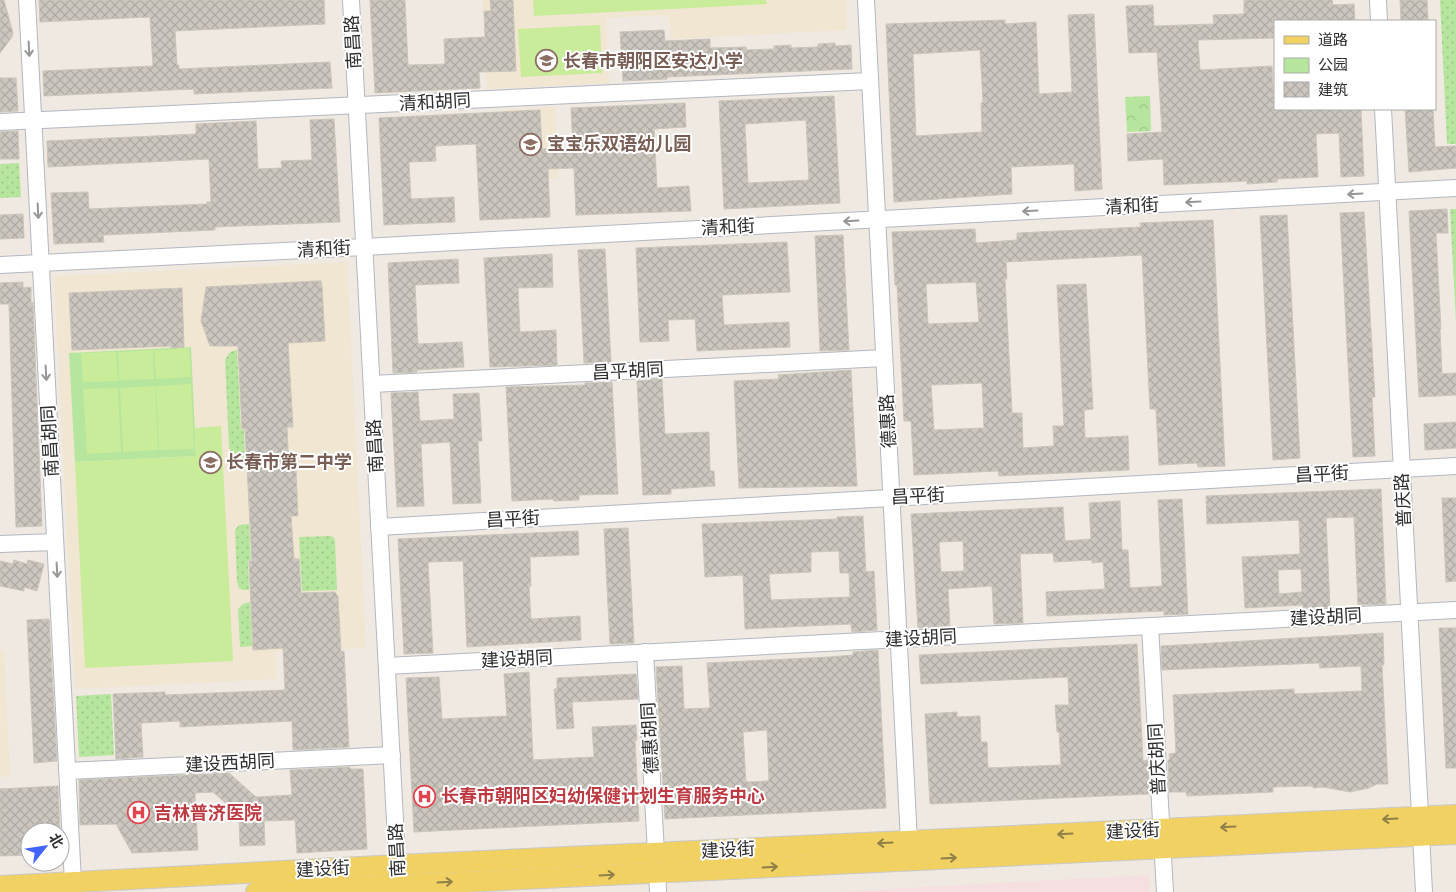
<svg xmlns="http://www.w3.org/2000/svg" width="1456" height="892" viewBox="0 0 1456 892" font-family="Montserrat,'Noto Sans SC',sans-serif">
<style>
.education{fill:#f0e6d1}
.medical{fill:#f5dfe0}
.grass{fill:url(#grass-dots)}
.forest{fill:url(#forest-crowns)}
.park{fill:#b6e59e}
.pitch{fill:#c9ec9a}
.building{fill:url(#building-cross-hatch);stroke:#cbc5ba;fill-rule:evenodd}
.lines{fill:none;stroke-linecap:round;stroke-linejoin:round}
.minor-casing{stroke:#b4b7c1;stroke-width:18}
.major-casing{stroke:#c9c9c9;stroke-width:22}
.minor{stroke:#fff;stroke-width:16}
.major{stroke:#f2d163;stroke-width:20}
.oneway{stroke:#969696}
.oneway2{stroke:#908048}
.labels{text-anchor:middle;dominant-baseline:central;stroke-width:4;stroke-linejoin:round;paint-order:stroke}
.street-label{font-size:18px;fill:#2e2e2e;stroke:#fff}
.education-label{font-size:18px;font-weight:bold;fill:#785e54;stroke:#fff;text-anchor:start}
.health-label{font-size:18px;font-weight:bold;fill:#be3a42;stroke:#fff;text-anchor:start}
</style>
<defs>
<pattern id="grass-dots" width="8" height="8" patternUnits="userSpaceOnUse" patternTransform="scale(1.25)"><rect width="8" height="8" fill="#b6e59e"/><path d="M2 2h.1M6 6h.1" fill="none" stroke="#9dc588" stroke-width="1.8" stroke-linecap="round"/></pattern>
<pattern id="forest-crowns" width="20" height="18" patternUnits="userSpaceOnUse" patternTransform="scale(1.25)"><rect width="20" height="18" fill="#b6e59e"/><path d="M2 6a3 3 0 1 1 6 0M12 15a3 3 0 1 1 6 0" fill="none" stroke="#9dc588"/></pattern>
<pattern id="building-cross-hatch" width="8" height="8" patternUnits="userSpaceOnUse" patternTransform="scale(1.25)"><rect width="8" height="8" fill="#cbc7bf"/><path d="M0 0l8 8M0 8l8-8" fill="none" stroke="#afaba4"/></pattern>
</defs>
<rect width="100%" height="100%" fill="#efe9e1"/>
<g class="education">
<path d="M483,0H846L847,30L671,39L669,15L606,18L609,83L487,89Z"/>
<path d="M555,107L558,178L507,181L503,110Z"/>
<path d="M347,262L366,648L275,652L276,679L75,689L54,276Z"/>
<path d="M0,651H4L10,776L0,777Z"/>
</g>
<path class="medical" d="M1149,875L1150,892H828Z"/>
<g class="grass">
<path d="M1440,0H1456V144H1447Z"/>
<path d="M19,163L21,197L0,198V164Z"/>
<path d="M1450,209H1456V322Z"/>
<path d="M237,350L241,430H244L245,459C237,459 232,456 229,447L225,360L230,352Z"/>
<path d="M249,524L251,560L248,561L249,590H243L239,588L237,582L235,530L239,525Z"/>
<path d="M330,536L333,537L335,540L337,590L302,591L299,537Z"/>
<path d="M250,602L252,646L240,647L238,609L243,604Z"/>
<path d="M111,694L114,755L79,757L76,696Z"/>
</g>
<path class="forest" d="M1150,96L1151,131L1127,132L1125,97Z"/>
<path class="park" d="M191,347L196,456L75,462L69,353Z"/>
<g class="pitch">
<path d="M533,0H766L767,4L534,16Z"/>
<path d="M600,25L602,73L521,77L518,29Z"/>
<path d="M189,348L191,377L156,379L154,350Z"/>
<path d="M153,350L154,379L119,380L118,352Z"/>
<path d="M116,352L118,381L83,382L81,353Z"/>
<path d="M191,384L194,449L159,450L156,386Z"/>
<path d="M155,386L158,450L123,452L120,388Z"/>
<path d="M118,388L121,452L87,454L83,389Z"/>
<path d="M221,426L233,661L85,668L75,462L196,456L195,428Z"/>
</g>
<g class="building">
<path d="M0,0H4L13,33L12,37L0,53Z"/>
<path d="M39,0H324L325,24L175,31L177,65H179V69L330,62L332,88L194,94V89L44,96L43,71L153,66L150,17L40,22Z"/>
<path d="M370,0H405L408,65L445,64L444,39L485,37L484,11H491L490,0H513L516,71L479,72L480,88L375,93Z"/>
<path d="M1244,0H1332L1333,5L1354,4L1355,21H1273L1274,38L1198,40L1200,70L1272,66L1274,109H1361L1364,176L1341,177L1339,133L1316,134L1318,177L1277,179V182L1247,184V181L1164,185L1163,159L1128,161L1127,134L1162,132L1157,52L1129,53L1126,6L1153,5L1154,26L1214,24L1213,15L1244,14Z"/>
<path d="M1400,0H1427L1428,21H1401Z"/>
<path d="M1094,14L1102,189L1075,191L1074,164L1011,167L1012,194L894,202L886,24L1005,20V24L1036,22L1039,94L1072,92L1068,15ZM980,50L983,102L981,103L982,132L916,136L913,54Z"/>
<path d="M664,30L665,41L710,39V48L746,47L747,50L774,49V46L791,45V48L818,47V44L835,43V46L851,45L852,69L667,77V79L623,81L620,32Z"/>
<path d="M0,78H16L18,111L0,112Z"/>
<path d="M834,96L840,203L724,209L719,101ZM806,120L809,180L748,183L745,124Z"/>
<path d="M685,103L686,127L654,129L657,188L689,186L691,211L576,215L574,168L548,169L550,217L480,220L476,144L435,146L436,161L409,162L411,199L454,197L455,222L384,225L379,118L540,110L542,149L573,148L571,108Z"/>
<path d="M1405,109H1433L1435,147L1456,146V168L1409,172Z"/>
<path d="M334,119L340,222L215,227V230L103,235L104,242L54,244L51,193L88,192L89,209L207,204V202H211L209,159L48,167L47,141L196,134V124L256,121L258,169L282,168L281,161L312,160L310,120Z"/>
<path d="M18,131L19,159H0V132Z"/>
<path d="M1447,209L1448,233H1436L1441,329H1440L1442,374L1456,373V395L1419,397L1409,211Z"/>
<path d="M1364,212L1375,397H1372L1375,456L1353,457L1340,213Z"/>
<path d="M23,214L24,238L0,239V215Z"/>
<path d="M1287,215L1300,458L1273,460L1260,216Z"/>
<path d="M1213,220L1225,466L1198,467L1197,463L1159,465L1156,409H1150L1142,255L1006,262L1007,279H1005L1012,413H1022L1023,448L1054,446L1053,426H1064L1057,285L1086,284L1093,409L1084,410L1085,438L1128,436L1129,470L999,476L998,471L914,475L911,421H904L897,285H895L892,232L975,229L976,243L1017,240V233L1141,227L1140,223ZM976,282L979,322L928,324L926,284ZM982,383L984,428L934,430L931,385Z"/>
<path d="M843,235L849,350L820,351L815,236Z"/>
<path d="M787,242L790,292L722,295L724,325L789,322L790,347L697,351L695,319L668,320L669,341L640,342L636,248Z"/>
<path d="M605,249L611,362L584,363L578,250Z"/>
<path d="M552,254L553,287L518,288L520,332L556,330L557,365L490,367L484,258Z"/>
<path d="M458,259L459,283L415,285L418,344L462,342L464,367L417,370V372L393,373L388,263Z"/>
<path d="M316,281H321L322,286L325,341L288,343L293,427H287L289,470H296L298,516H291L294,559H299L301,593L335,592L338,597L341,652L344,651L349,747L293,750L292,721L180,727V721L141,723L143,757L116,759L113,694L165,692V695L285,690L283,648L253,650L249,561H252L245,429H242L238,346H210L201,321L206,287Z"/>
<path d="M23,282V288L31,287V303L33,302L42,526L16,527L9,304H0V283Z"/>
<path d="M182,288L184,347L171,348L172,346L72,350L69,293Z"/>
<path d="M851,370L857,486L739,488L734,381L779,379L778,375Z"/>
<path d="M662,379L665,434L709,432L710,471H714L715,486L671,489V494L643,495L637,381Z"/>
<path d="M612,382L618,494L579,495V500L554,501L553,499L512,501L506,387L585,385V383Z"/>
<path d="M418,392L420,421L454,419L453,394L479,393L482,441H478L481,503L453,504L450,442L421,444L424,506L397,507L391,393Z"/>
<path d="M1456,422V448L1425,450L1424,424Z"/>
<path d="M1381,489L1386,604L1358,605L1354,517L1326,518L1330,607L1303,608V605L1245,608L1242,557L1300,554L1299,520L1207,524L1206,496ZM1301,569L1302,592L1279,594L1278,570Z"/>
<path d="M1442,498H1456V581L1446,582Z"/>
<path d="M1182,499L1188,614L1164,615V611L1047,616L1046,592L1105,589L1103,562L1092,563V560L1054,562L1053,553L1020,554L1023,623L994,624L992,586L948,589L950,626L918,628L911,514L1063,507L1065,541L1091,539L1089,503L1120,501L1122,550H1128L1130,588L1162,586L1158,500ZM963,541L964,571L941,572L939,542Z"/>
<path d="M863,516L866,572L874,571L877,630L852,632L851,624L745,629L743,575L705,577L702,524L837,519V517ZM839,551L840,573H849L850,597L771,600L769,574L811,572V552Z"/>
<path d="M628,528L634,643L610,644L604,529Z"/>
<path d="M578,531L579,555L530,557L531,586H529L531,619L580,616L581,640L467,647L463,561L428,562L433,653L404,654L398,539Z"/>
<path d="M14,560L27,564L28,560L44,564L37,591L24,587V591L0,586V561L13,564Z"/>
<path d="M49,619L57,761L34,763L27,620Z"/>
<path d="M1439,628H1456V768H1446Z"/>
<path d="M1383,633L1384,665H1382L1388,784H1377L1369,788L1350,792L1323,787L1313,788V786L1273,787V792L1187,796L1186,792H1169L1168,760L1170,759L1169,754L1176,753L1173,695L1294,689V694L1362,691L1361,666L1320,668L1319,663L1162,670L1161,646Z"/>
<path d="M1137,644L1143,761L1148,760L1149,794L930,804L925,714L957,712V717L980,716L981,742H987L988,768L1061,765L1059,732H1057L1055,705H1069L1068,677L921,684L919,655Z"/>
<path d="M878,650L886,808L665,819L656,667L682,666L684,709L710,708L707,663L829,657L853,655V652ZM767,730L769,781L746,782L743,732Z"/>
<path d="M529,672L533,760L594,757L592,727L636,725L637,740H635L639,821L414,832L406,678L439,677L442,719L507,716L504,674Z"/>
<path d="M636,674L638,699L572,702L574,728L557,729L554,689H557V678Z"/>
<path d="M350,767V769H363L367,849L297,853L295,820L264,821L265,845L240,846L239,815L213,792L195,793L198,850L132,853L116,824L80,825L79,780L229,773L256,797L292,795L290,770Z"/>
<path d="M58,786L60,832H30V855L0,856V789Z"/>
</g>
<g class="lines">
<defs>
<g id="minor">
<path d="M27,0L73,882"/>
<path d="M351,0L398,876"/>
<path d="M866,0L909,841"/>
<path d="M1378,0L1379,21"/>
<path d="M1383,109L1424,892"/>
<path d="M0,122L870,81"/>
<path d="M0,265L364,247L1456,188"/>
<path d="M372,384L884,358"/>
<path d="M379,527L1456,466"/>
<path d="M0,544L55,542"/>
<path d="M1150,626L1165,892"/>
<path d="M645,652L656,853"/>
<path d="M387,666L1456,610"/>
<path d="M68,771L392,755"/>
<path d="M657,872L658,892"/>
</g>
<g id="major">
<path d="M0,886L398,865L1456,815"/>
<path d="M256,892L1456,834"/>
</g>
</defs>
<use href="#minor" class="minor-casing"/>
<use href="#major" class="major-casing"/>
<use href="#minor" class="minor"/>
<use href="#major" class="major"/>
</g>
<defs><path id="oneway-shaft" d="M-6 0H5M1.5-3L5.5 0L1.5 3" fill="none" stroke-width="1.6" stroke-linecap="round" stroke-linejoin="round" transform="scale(1.25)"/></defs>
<g class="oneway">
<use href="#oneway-shaft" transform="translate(29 49) rotate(87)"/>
<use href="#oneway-shaft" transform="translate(1355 194) rotate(177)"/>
<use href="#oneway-shaft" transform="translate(1193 202) rotate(177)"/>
<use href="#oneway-shaft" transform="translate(38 211) rotate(87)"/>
<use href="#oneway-shaft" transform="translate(1030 211) rotate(177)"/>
<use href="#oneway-shaft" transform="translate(851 221) rotate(177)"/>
<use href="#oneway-shaft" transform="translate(46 373) rotate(87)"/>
<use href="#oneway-shaft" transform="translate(57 570) rotate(87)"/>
</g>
<g class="oneway2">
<use href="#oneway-shaft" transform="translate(1390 819) rotate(177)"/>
<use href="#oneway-shaft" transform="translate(1228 827) rotate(177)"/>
<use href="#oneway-shaft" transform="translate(1065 834) rotate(177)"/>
<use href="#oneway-shaft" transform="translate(885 843) rotate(177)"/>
<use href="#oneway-shaft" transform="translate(949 858) rotate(-3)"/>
<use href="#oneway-shaft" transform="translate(770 867) rotate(-3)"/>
<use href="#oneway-shaft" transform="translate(607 875) rotate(-3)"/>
<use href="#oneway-shaft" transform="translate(445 882) rotate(-3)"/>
</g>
<defs>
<symbol id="school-ring" viewBox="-11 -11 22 22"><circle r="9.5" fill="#fff" stroke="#8d6e63" stroke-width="1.5"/><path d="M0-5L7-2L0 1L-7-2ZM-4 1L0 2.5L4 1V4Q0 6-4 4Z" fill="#8d6e63"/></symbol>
<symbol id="hospital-ring" viewBox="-11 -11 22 22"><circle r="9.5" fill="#fff" stroke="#e0444e" stroke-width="1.5"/><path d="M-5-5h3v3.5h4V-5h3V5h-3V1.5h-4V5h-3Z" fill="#e0444e"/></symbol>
</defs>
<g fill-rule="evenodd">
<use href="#school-ring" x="534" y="48" width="25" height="25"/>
<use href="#school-ring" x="518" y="132" width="25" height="25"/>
<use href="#school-ring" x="198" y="450" width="25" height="25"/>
<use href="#hospital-ring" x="412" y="784" width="25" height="25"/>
<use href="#hospital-ring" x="126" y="800" width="25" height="25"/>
</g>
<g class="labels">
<g class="street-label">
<text transform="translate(353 42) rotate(-93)">南昌路</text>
<text transform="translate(435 102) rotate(-3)">清和胡同</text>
<text transform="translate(1132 206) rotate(-3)">清和街</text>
<text transform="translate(728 227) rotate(-3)">清和街</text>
<text transform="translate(324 249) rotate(-3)">清和街</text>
<text transform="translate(628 371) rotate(-3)">昌平胡同</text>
<text transform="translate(888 421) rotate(-93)">德惠路</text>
<text transform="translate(50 441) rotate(-93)">南昌胡同</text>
<text transform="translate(375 446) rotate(-93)">南昌路</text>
<text transform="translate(1322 474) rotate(-3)">昌平街</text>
<text transform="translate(918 496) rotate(-3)">昌平街</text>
<text transform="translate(1403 500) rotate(-93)">普庆路</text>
<text transform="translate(513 519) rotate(-3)">昌平街</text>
<text transform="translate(1326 617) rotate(-3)">建设胡同</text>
<text transform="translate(921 638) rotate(-3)">建设胡同</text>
<text transform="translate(517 659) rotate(-3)">建设胡同</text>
<text transform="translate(650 738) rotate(-93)">德惠胡同</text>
<text transform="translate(1157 759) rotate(-93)">普庆胡同</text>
<text transform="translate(230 763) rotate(-3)">建设西胡同</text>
<text transform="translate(1133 831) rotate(-3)">建设街</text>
<text transform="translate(397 850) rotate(-93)">南昌路</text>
<text transform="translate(728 850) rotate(-3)">建设街</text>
<text transform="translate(323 869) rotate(-3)">建设街</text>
</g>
<g class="education-label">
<text x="563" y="61">长春市朝阳区安达小学</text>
<text x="547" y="144">宝宝乐双语幼儿园</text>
<text x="226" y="462">长春市第二中学</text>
</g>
<g class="health-label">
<text x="441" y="796">长春市朝阳区妇幼保健计划生育服务中心</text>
<text x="154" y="813">吉林普济医院</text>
</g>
</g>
<rect x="1274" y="20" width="162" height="90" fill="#ffffff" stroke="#ababab"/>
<rect x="1284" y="36" width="25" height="8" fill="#f2d163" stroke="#ababab"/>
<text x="1318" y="45" font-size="15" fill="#2e2e2e">道路</text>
<rect x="1284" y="58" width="25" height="15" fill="#b6e59e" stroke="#ababab"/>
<text x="1318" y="70" font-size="15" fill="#2e2e2e">公园</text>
<rect x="1284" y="82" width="25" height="15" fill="url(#building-cross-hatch)" stroke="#ababab"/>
<text x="1318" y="95" font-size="15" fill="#2e2e2e">建筑</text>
<g transform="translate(45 847) rotate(60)"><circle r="24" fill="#ffffff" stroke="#ababab"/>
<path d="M0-4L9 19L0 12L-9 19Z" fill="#4264fb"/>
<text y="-8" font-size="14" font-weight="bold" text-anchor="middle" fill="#2e2e2e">北</text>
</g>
</svg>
